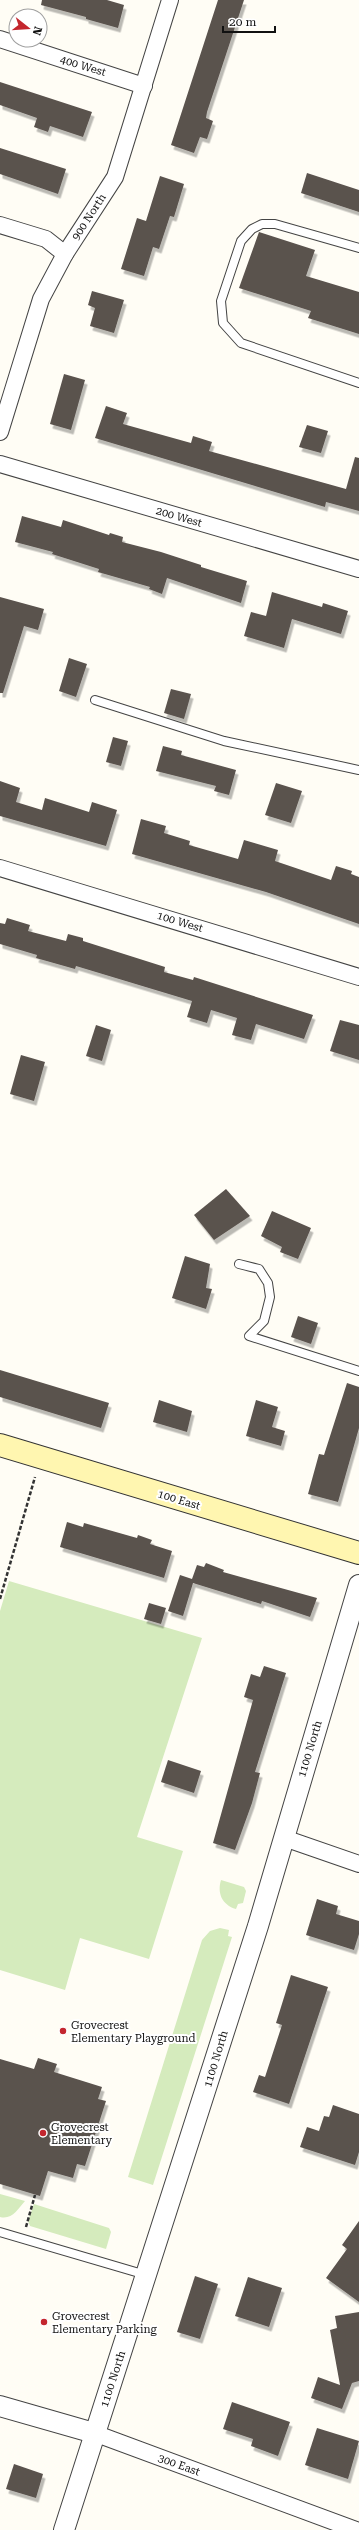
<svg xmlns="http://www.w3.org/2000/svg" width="359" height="2530" viewBox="0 0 359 2530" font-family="'Roboto Serif',serif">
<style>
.green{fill:#d5ebbd}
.building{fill:#5a524d;filter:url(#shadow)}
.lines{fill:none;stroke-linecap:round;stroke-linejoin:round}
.service-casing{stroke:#444;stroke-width:10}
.minor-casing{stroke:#444;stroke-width:18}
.tertiary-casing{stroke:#444;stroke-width:22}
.secondary-casing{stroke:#333;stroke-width:24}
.path{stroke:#333;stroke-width:2.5;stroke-dasharray:4 2;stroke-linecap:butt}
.service{stroke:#fff;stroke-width:8}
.minor{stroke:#fff;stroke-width:16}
.tertiary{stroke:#fff;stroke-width:20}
.secondary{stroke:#fff6b0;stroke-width:22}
.poi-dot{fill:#c4262e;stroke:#fff;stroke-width:1.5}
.labels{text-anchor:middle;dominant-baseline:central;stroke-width:4;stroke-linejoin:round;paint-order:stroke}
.street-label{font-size:11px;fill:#111;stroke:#fff}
.poi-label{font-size:11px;fill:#111;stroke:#fff;text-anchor:start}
</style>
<defs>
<filter id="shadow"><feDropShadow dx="2.5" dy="4.5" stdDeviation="0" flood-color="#0004"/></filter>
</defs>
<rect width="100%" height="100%" fill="#fffdf5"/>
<g class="green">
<path d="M9,1581L202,1638L137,1837L183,1851L149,1959L80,1938L65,1990L0,1970V1611Z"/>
<path d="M221,1880L244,1887L246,1891L243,1903L238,1904L236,1909C222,1905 217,1893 221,1880Z"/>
<path d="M220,1928L229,1930L228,1936L232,1937L153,2185L128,2177L202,1940L210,1931Z"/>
<path d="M0,2194L25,2201C18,2209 12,2220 0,2217Z"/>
<path d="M34,2204L109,2228L111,2232L106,2249L30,2226L28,2221Z"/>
</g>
<g class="building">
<path d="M42,0H107L124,5L118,28L86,19V17L41,5Z"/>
<path d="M218,0H244L207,112L206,118L213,121L207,139L200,137L194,153L171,145Z"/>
<path d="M0,82L92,112L83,137L50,126L48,132L34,127L37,118L0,105Z"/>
<path d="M0,148L66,169L58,194L0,174Z"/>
<path d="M307,173L359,190V212L301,193Z"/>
<path d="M160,176L184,184L174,217L170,216L159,249L153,247L144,276L121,269L137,218L146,221Z"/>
<path d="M259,232L315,250L306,276L359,292V334L308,318L311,311L239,288Z"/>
<path d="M92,291L124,300L114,333L90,326L95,308L88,305Z"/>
<path d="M64,374L85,380L71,430L50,424Z"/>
<path d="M106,406L127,413L123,424L191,443L193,436L212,442L209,451L346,489L355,457L359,458V511L326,502L325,507L95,438Z"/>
<path d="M307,425L328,431L321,453L299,447Z"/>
<path d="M22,516L61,527L63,520L109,535L110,533L123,537L122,542L161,552L201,565V567L247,581L241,603L167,578L162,594L149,589L150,587L98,572L99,569L52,554L53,552L15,542Z"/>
<path d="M272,592L322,607L323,603L348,611L341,634L292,619L284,648L244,636L251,612L266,616Z"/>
<path d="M0,597L44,609L38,630L24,626L3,693H0Z"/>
<path d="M69,658L87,664L76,697L59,691Z"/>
<path d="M171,689L191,694L184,719L164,713Z"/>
<path d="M113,737L128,741L121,766L106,762Z"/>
<path d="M163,746L182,751L181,755L236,770L229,795L214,791L216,786L156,771Z"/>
<path d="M0,781L20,788L16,802L42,810L45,798L89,812L92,802L117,810L106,846L0,816Z"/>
<path d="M276,783L302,791L291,823L265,815Z"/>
<path d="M141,819L166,826L164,833L190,841L189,845L238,859L244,840L278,850L275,861L331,880L336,866L352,871L351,874L359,877V924L266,892L132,854Z"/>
<path d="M7,918L30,925L28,931L66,941L68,934L83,938V941L165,967L164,972L193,980L194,977L313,1015L304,1039L256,1024L251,1040L232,1035L237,1018L211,1010L207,1023L187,1017L192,1001L76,966L75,969L36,958L37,955L0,944V923L5,924Z"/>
<path d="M340,1020L359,1025V1060L330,1051Z"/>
<path d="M96,1025L111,1030L102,1061L86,1056Z"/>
<path d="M21,1055L45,1062L34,1101L10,1094Z"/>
<path d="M226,1189L250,1216L214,1240L194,1215Z"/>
<path d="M272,1211L311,1228L298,1259L280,1252L282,1247L261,1236Z"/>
<path d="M185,1256L210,1264L206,1288L212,1289L206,1309L172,1298Z"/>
<path d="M298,1316L318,1323L311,1344L291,1337Z"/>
<path d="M0,1370L109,1403L101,1428L0,1397Z"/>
<path d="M347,1383L359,1387V1428L338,1502L308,1494L319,1454L324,1455Z"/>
<path d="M159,1400L192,1411L187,1432L153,1422Z"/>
<path d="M256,1400L278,1407L272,1427L285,1431L281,1446L246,1436Z"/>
<path d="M67,1522L83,1527L84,1523L137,1538L138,1535L152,1540L150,1544L172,1551L164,1578L60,1547Z"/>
<path d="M206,1563L224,1570L223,1572L317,1598L310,1617L262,1601L261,1604L193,1583L183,1616L168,1611L180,1575L192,1579L197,1565L204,1567Z"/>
<path d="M149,1603L166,1608L161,1624L144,1619Z"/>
<path d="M264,1666L286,1673L255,1772L260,1773L252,1803L235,1850L213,1843L253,1700L244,1697L251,1674L260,1677Z"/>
<path d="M168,1760L201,1771L194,1793L161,1782Z"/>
<path d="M317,1899L338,1906L336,1914L359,1921V1934L354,1950L306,1935Z"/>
<path d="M291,1975L328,1987L289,2104L253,2092L259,2075L265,2077L282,2025L276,2023Z"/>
<path d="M38,2058L57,2064L54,2072L102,2087L98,2099L106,2101L85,2166L77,2164L73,2178L48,2171L40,2196L0,2184V2059L34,2069Z"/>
<path d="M333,2105L359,2114V2152L355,2165L300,2147L307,2127L319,2131L324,2116L329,2117Z"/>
<path d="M359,2221V2302L326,2278L347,2249L342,2245Z"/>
<path d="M195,2276L218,2284L200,2339L177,2332Z"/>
<path d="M248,2277L282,2288L269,2327L235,2316Z"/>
<path d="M359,2312V2381L352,2383L342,2409L311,2398L318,2377L340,2385L330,2330L337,2328L335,2316Z"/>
<path d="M232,2402L290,2422L278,2456L251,2446L253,2439L223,2429Z"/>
<path d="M317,2428L359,2441L348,2479L305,2465Z"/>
<path d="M14,2464L43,2474L36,2498L6,2489Z"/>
</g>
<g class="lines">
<defs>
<g id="service">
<path d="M359,248L275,224H262L252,229L241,241L221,301L223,323L241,343L359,383"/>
<path d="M95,700L224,741L359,770"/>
<path d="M239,1264L259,1269L268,1283L270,1297L264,1321L249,1336L359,1371"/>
<path d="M0,2232L146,2275"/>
</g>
<g id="minor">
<path d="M0,39L144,86"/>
<path d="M0,225L46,239L65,254"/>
<path d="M0,432L41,299L65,254L115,177L170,0"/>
<path d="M0,464L359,569"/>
<path d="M0,868L359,977"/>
<path d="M284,1838L359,1864"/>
<path d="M94,2433L356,2530"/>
</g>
<g id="tertiary">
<path d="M0,2406L94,2433"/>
<path d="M64,2530L258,1926L359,1585"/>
</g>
<path id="secondary" d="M0,1445L359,1553"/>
</defs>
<use href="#service" class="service-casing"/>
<use href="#minor" class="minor-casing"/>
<use href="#tertiary" class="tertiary-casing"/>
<use href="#secondary" class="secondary-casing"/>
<g class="path">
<path d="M0,1599L35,1477"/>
<path d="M26,2227L35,2195"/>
</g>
<use href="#service" class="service"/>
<use href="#minor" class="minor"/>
<use href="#tertiary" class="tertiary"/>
<use href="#secondary" class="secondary"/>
</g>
<g class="poi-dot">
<circle cx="63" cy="2031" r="4"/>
<circle cx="43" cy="2133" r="4"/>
<circle cx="44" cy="2322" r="4"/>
</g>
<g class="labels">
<g class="street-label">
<text transform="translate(83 66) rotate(17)">400 West</text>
<text transform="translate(89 217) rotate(-57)">900 North</text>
<text transform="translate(179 517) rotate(16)">200 West</text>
<text transform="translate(180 922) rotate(17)">100 West</text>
<text transform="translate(179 1500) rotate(17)">100 East</text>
<text transform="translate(310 1749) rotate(-73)">1100 North</text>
<text transform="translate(216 2059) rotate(-73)">1100 North</text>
<text transform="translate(113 2379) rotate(-72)">1100 North</text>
<text transform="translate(179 2465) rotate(20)">300 East</text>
</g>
<g class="poi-label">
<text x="71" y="2025">Grovecrest<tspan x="71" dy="13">Elementary Playground</tspan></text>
<text x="51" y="2127">Grovecrest<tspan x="51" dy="13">Elementary</tspan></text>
<text x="52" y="2316">Grovecrest<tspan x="52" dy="13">Elementary Parking</tspan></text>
</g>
</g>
<g transform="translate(28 28) rotate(107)"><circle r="19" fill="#ffffff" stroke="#a0a0a0"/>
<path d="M0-3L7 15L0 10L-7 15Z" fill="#c4262e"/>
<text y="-6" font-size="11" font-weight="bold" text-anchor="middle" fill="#111111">N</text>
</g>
<path d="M223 26v6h52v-6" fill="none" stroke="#111111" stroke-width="2"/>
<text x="229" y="26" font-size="12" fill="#111111" stroke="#ffffff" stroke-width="3" paint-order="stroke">20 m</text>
</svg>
